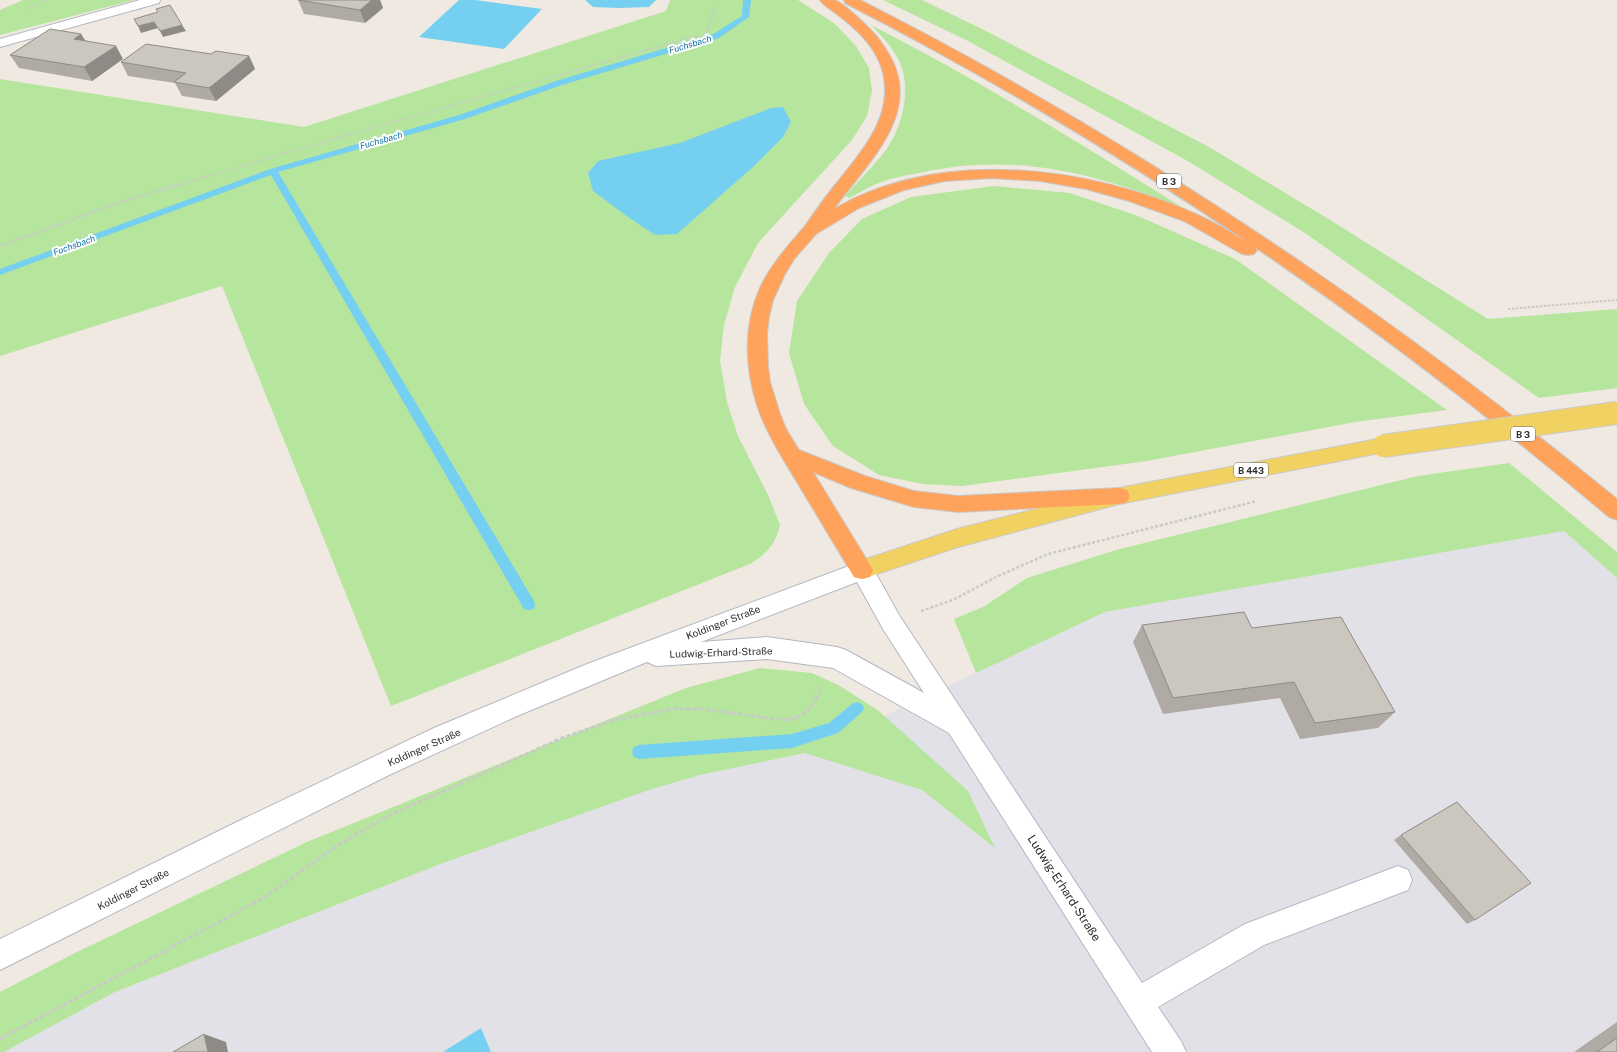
<svg xmlns="http://www.w3.org/2000/svg" width="1617" height="1052" viewBox="0 0 1617 1052" font-family="'Public Sans',sans-serif">
<style>
.industrial{fill:#e3e1e8}
.green{fill:#b6e59e}
.water{fill:#75cff0}
.lines{fill:none;stroke-linecap:round;stroke-linejoin:round}
.stream{fill:#75cff0;fill-rule:evenodd}
.minor-casing{stroke:#b4b7c1;stroke-width:2}
.major-casing{stroke:#c9c9c9;stroke-width:2}
.highway-casing{stroke:#c9c9c9;stroke-width:2}
.path-far3{stroke:#c9c9c9;stroke-width:1.5;stroke-dasharray:2 1.5;stroke-linecap:butt}
.path-far2{stroke:#c9c9c9;stroke-width:2;stroke-dasharray:2.5 1.5;stroke-linecap:butt}
.path-far1{stroke:#c9c9c9;stroke-width:2.5;stroke-dasharray:3 2;stroke-linecap:butt}
.path{stroke:#c9c9c9;stroke-width:3;stroke-dasharray:4 2.5;stroke-linecap:butt}
.minor{fill:#fff;fill-rule:evenodd}
.major{fill:#f2d163;fill-rule:evenodd}
.highway{fill:#ffa35c;fill-rule:evenodd}
.major-bridge-casing{stroke:#c9c9c9;stroke-width:24;stroke-linecap:butt}
.major-bridge{stroke:#f2d163;stroke-width:22}
.wall{fill:#afaba4}
.shaded-wall{fill:#8e8b86}
.building{fill:#cbc7bf;stroke:#8e8b86}
.labels{text-anchor:middle;dominant-baseline:central;stroke-width:4;stroke-linejoin:round;paint-order:stroke}
.far-water-label{font-size:9px;font-style:italic;fill:#0d6fa3;stroke:#fff}
.shield{fill:#fff;stroke:#6d6d6d;stroke-width:1}
.shield-label{font-size:9px;font-weight:bold;fill:#2e2e2e}
.street-label{font-size:10px;fill:#2e2e2e;stroke:#fff}
.near-street-label{font-size:12px;fill:#2e2e2e;stroke:#fff}
</style>
<rect width="100%" height="100%" fill="#efe9e1"/>
<path class="industrial" d="M1564,531L1617,578V1052H4L115,992L443,863L652,789L700,775L805,753L1105,612Z"/>
<g class="green">
<path d="M23,0H134L0,35V10Z"/>
<path d="M670,0H798L834,23L856,46L869,68L872,91L867,116L852,140L758,243L735,287L724,325L720,360L727,402L738,436L769,497L780,525L777,535L772,545L762,556L750,564L391,706L222,286L0,356V79L304,127L666,11Z"/>
<path d="M883,0H922L984,30L1209,147L1330,220L1488,319L1617,309V388L1539,398L1305,233L1186,160L968,41Z"/>
<path d="M871,25C979,80 1081,144 1183,208C1092,172 1011,151 914,174C903,176 892,178 882,182C871,185 860,193 849,198L845,196C858,181 874,166 886,150C902,128 910,93 902,68C896,51 883,37 871,25Z"/>
<path d="M994,186L1070,193L1138,216L1235,259L1447,410L1355,422L1147,461L962,486L923,484L879,475L833,446L804,404L789,353L797,301L829,253L862,219L911,197Z"/>
<path d="M1509,463L1617,552V578L1564,531L1105,612L976,673L954,619L983,607L1027,578L1116,550L1418,476Z"/>
<path d="M760,668L812,673L840,686L879,711L968,791L995,848L922,790L805,753L700,775L652,789L443,863L115,992L4,1052H0V992L77,952L307,842L686,688Z"/>
</g>
<g class="water">
<path d="M459,0H475L542,9L504,49L419,37Z"/>
<path d="M585,0H656L649,7L619,8L593,7Z"/>
<path d="M783,107L791,122L783,137L754,166L677,234L655,235L628,217L593,191L588,173L598,161L680,143L771,108Z"/>
<path d="M481,1028L491,1052H443Z"/>
</g>
<g class="lines">
<g class="stream">
<path d="M743,0H751L749,17L719,38L562,85L465,119L278,172L534,601L535,605L534,609L529,610L524,609L271,175L0,275V269L270,169L459,115L556,81L713,34L742,16Z"/>
<path d="M857,702L862,704L864,708L862,712L838,733L792,748L639,759L634,757L632,752L634,747L639,745L792,734L829,723L852,704Z"/>
</g>
<defs>
<g id="minor">
<path d="M140,0H160L159,3L0,47V39Z"/>
<path d="M862,561L870,563L899,615L1142,983L1245,924L1398,866L1408,870L1412,880L1408,890L1264,945L1158,1007L1181,1041L1186,1052H1152L949,733L833,668L767,659L656,666L647,662L517,716L389,775L0,970V939L243,819L434,728L587,664ZM857,582L883,629L924,693L846,650L837,647L767,637L701,642Z"/>
</g>
<path id="major" d="M1383,438L1390,441L1393,446L1390,451L1119,504L958,547L862,579L854,577L851,570L854,563L957,529L1119,488Z"/>
<g id="highway">
<path d="M820,0C824,0 831,0 835,0C844,4 863,22 870,29C878,37 884,46 890,56C923,115 865,165 834,209C940,147 1088,166 1196,214C1216,223 1235,235 1254,246L1257,250L1254,254L1248,255L1242,254L1184,221L1129,201L1086,189L1040,181L992,178L945,181L904,190L859,208L816,234L794,259L785,274L773,300L769,317L767,334L768,366L770,382L780,414L786,429L799,450L865,476L914,491L958,496L1119,488L1127,490L1130,496L1127,502L1119,504L958,512L914,507L851,488L813,472L873,570L870,577L862,579L854,577C836,547 818,517 800,487C779,452 758,422 751,381C745,350 747,317 760,288C771,264 788,246 805,226C815,212 824,198 835,185C863,150 897,113 881,66C873,44 855,28 838,15C832,10 824,6 820,0Z"/>
<path d="M844,0H860C1130,137 1382,307 1617,499V520L1609,517C1372,317 1122,145 845,3Z"/>
</g>
</defs>
<use href="#minor" class="minor-casing"/>
<use href="#major" class="major-casing"/>
<use href="#highway" class="highway-casing"/>
<g class="path-far3">
<path d="M28,8L46,0"/>
<path d="M182,184L316,144L707,33L715,8V0"/>
</g>
<g class="path-far2">
<path d="M0,246L118,203L185,183"/>
<path d="M1508,309L1617,300"/>
</g>
<g class="path-far1">
<path d="M921,611L953,600L996,577L1048,554L1257,501"/>
<path d="M816,698L821,688"/>
</g>
<path class="path" d="M0,1039L260,900L340,844L388,816L562,738L614,720L672,709H703L784,720C803,717 807,714 817,697"/>
<use href="#minor" class="minor"/>
<use href="#major" class="major"/>
<use href="#highway" class="highway"/>
<defs>
<path id="major-bridge" d="M1383,446L1617,413"/>
</defs>
<use href="#major-bridge" class="major-bridge-casing"/>
<use href="#major-bridge" class="major-bridge"/>
</g>
<g class="wall">
<path d="M298,0H380L383,8L365,23L304,14Z"/>
<path d="M81,34L85,40L123,59L92,81L19,68L10,55Z"/>
<path d="M211,54L249,56L255,69L216,101L182,96L175,83L128,76L121,62Z"/>
<path d="M1142,625L1252,628L1395,712L1378,728L1300,739L1280,698L1163,714L1133,642Z"/>
<path d="M1401,835L1475,920L1467,924L1394,840Z"/>
<path d="M1617,1022V1052H1574Z"/>
</g>
<g class="shaded-wall">
<path d="M372,0H380L383,8L365,23L360,10Z"/>
<path d="M154,22L158,28L141,33L138,26Z"/>
<path d="M182,25L186,31L163,37L160,31Z"/>
<path d="M81,34L89,47L74,39Z"/>
<path d="M116,46L123,59L92,81L84,67Z"/>
<path d="M249,56L255,69L216,101L209,88Z"/>
<path d="M204,1034L226,1042L228,1052H208Z"/>
</g>
<g class="building">
<path d="M298,0H372L360,10Z"/>
<path d="M170,5L182,25L160,31L154,22L138,26L134,19L158,12L156,9Z"/>
<path d="M50,29L81,34L74,39L116,46L84,67L10,55Z"/>
<path d="M146,44L211,54L216,51L249,56L209,88L174,82L186,73L121,62Z"/>
<path d="M1244,612L1252,628L1341,617L1395,712L1315,723L1294,682L1173,698L1142,625Z"/>
<path d="M1457,802L1531,883L1475,920L1401,835Z"/>
<path d="M204,1034L208,1052H173Z"/>
<path d="M1617,1038V1052H1597Z"/>
</g>
<g class="labels">
<g class="far-water-label">
<text transform="translate(690 44) rotate(-17)">Fuchsbach</text>
<text transform="translate(381 140) rotate(-16)">Fuchsbach</text>
<text transform="translate(74 245) rotate(-20)">Fuchsbach</text>
</g>
<g class="shield">
<rect x="1157" y="174" width="24" height="14" rx="3"/>
<rect x="1511" y="427" width="24" height="14" rx="3"/>
<rect x="1234" y="463" width="34" height="14" rx="3"/>
</g>
<g class="shield-label">
<text x="1169" y="181">B 3</text>
<text x="1523" y="434">B 3</text>
<text x="1251" y="470">B 443</text>
</g>
<g class="street-label">
<text transform="translate(723 622) rotate(-21)">Koldinger Straße</text>
<text transform="translate(721 652) rotate(-2)">Ludwig-Erhard-Straße</text>
<text transform="translate(424 747) rotate(-24)">Koldinger Straße</text>
<text transform="translate(133 889) rotate(-27)">Koldinger Straße</text>
</g>
<g class="near-street-label">
<text transform="translate(1064 888) rotate(57)">Ludwig-Erhard-Straße</text>
</g>
</g>
</svg>
